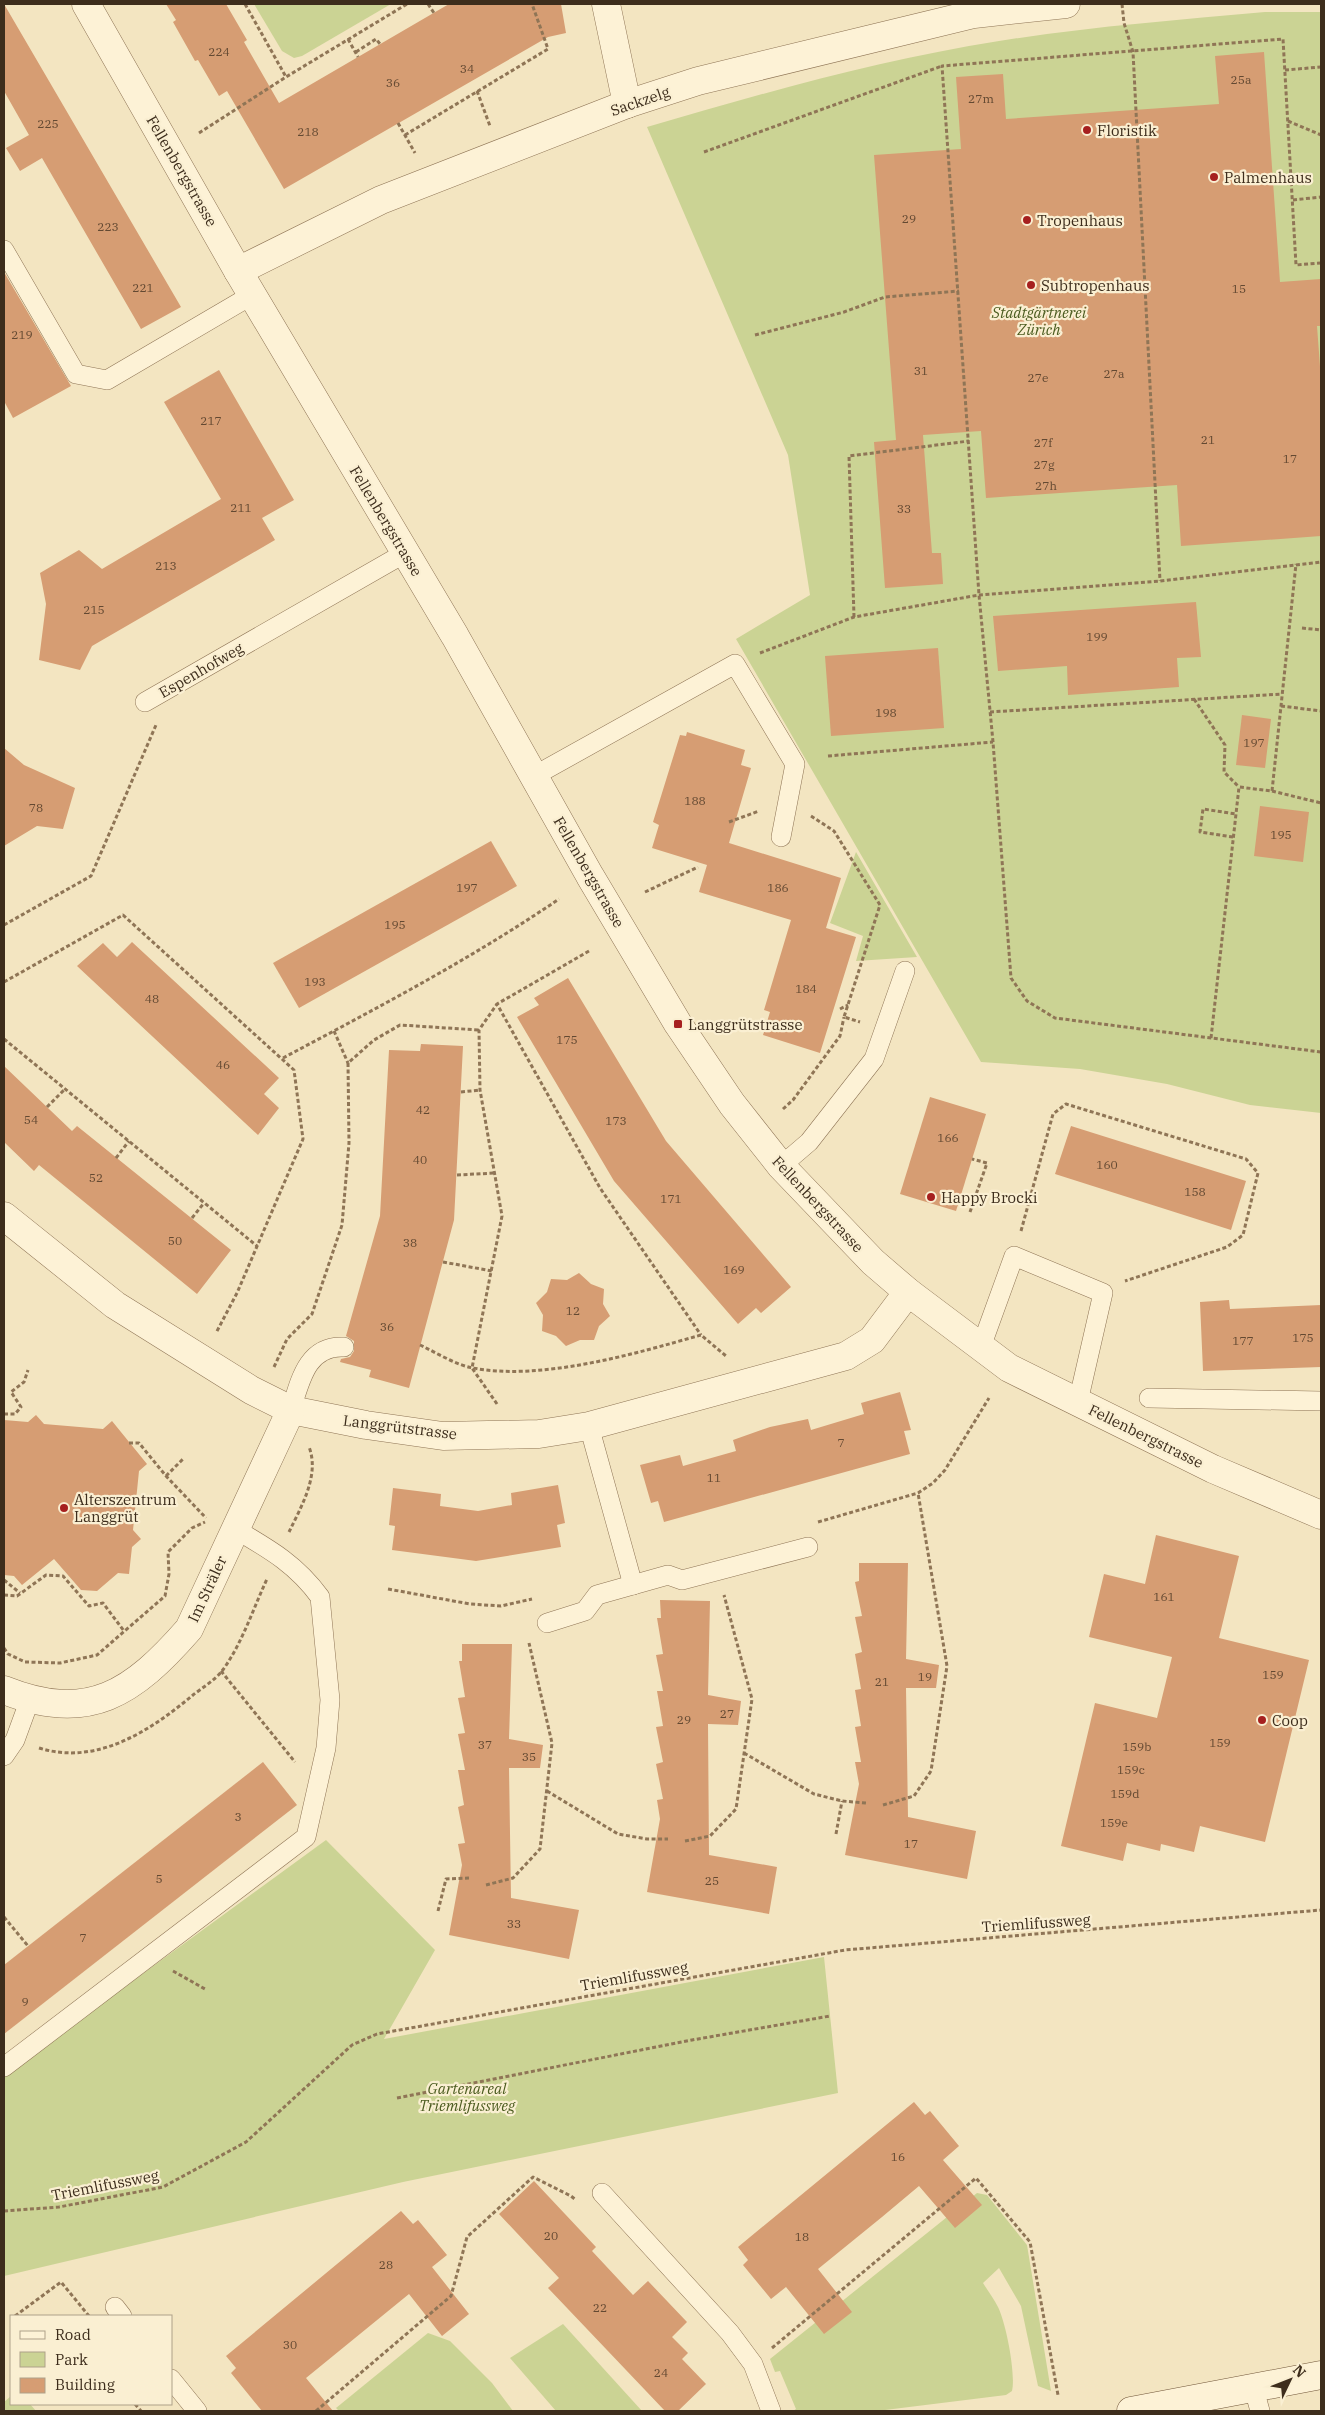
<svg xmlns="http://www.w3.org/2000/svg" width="1325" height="2415" viewBox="0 0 1325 2415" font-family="'IBM Plex Serif',serif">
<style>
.green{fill:#cbd394}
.building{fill:#d69d73}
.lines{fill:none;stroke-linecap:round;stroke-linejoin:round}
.lane-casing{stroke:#8f7556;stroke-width:20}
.street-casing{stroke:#8f7556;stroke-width:29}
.secondary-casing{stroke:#715639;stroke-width:29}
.path{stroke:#8f7556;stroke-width:3;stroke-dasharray:4 2.5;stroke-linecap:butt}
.lane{stroke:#fdf2d6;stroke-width:19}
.street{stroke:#fdf2d6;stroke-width:28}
.secondary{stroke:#fdf2d6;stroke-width:28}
.poi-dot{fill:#a6201f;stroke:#faefd2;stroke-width:2}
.labels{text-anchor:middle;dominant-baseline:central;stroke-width:4.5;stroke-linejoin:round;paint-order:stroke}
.number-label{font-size:12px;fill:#634932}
.street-label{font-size:15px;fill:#3d2d1c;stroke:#faefd2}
.poi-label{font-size:15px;fill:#3d2d1c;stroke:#faefd2;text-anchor:start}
.park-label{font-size:15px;font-style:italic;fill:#4c5c20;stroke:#faefd2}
</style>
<rect width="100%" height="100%" fill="#f3e5c1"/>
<g class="green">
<path d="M254,4H391L302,56L294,58L282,51Z"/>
<path d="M1265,12H1321V1113L1250,1105L1167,1084L1080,1069L981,1062L736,639L810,595L788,455L647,127C763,93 879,60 999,41C1087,27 1176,20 1265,12Z"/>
<path d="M856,852L917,957L856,961L863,936L830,923Z"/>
<path d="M326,1840L435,1950L384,2039L824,1957L838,2093L403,2182L4,2276V2075Z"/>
<path d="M977,2193L987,2195L1027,2245L1051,2391L1038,2386L1021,2306L999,2268L983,2283C988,2291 994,2299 998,2307C1006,2323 1016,2374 1012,2391L1006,2395L877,2411H793L796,2409L780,2371L775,2372L770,2359Z"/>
<path d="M563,2324L642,2411H556L510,2358Z"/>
<path d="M428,2333L450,2341L492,2383L513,2411H339L336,2408Z"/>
<path d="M11,2396V2404H30L36,2411H4V2402Z"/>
</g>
<g class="building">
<path d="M4,4L181,307L141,329L42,158L20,171L6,148L29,135L4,91Z"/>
<path d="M166,4H226L247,40L244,42L279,103L449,4H561L566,33L548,37L284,189L227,91L219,96L198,60L195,61L173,22L176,20Z"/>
<path d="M1264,52L1280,282L1321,279V326H1317L1321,380V536L1181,546L1177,485L986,498L981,431L923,435L932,553H941L943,584L885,588L874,442L896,440L874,155L961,149L956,77L1003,74L1006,119L1219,104L1215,56Z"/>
<path d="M4,272L71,386L13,418L4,401Z"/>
<path d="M219,370L294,500L262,518L275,540L92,646L80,670L39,660L46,604L40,573L79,550L102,569L221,499L164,402Z"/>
<path d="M1196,602L1201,657L1177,658L1179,687L1068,695L1067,666L998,671L993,616Z"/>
<path d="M938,648L944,728L831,736L825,656Z"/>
<path d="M1242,715L1271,719L1265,768L1236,765Z"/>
<path d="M687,732L745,750L741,765L751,768L729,843L841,878L826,928L856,937L820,1053L763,1035L770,1012L764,1010L791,920L699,892L707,865L652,848L659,825L653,822L680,735L686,736Z"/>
<path d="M4,748L24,765L75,788L63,829L37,826L4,846Z"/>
<path d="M1260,806L1309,812L1303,862L1254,856Z"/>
<path d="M491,841L517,886L299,1008L273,963Z"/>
<path d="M132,942L279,1078L264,1094L279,1108L258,1135L77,966L103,943L117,957Z"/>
<path d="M568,978L666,1141L791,1287L761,1313L756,1308L738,1324L614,1181L517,1017L539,1005L534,998Z"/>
<path d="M421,1044L463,1046L454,1220L409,1388L369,1377L371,1370L340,1362L341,1359L350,1357L354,1351V1341L346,1336L380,1216L389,1050L420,1051Z"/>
<path d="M4,1066L72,1131L77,1126L231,1250L197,1294L39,1165L34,1171L4,1142Z"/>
<path d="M930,1097L986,1114L956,1211L900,1194Z"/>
<path d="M1071,1126L1246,1181L1231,1230L1055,1174Z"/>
<path d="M579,1273L591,1284L604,1289L603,1304L610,1316L599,1326L594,1340H580L566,1346L556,1336L542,1331L543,1315L536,1303L547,1292L551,1279L567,1280Z"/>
<path d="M1229,1300L1230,1309L1321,1305V1367L1203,1371L1200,1302Z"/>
<path d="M900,1392L911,1430L904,1431L910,1454L664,1522L658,1501L651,1503L640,1465L680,1455L683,1466L736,1451L733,1440L770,1427L808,1419L811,1430L864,1414L861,1403Z"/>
<path d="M36,1415L44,1424L103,1429L112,1421L147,1464L139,1471L133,1530L141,1539L132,1547L129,1574L118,1573L97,1591L81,1590L54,1559L22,1585L14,1576L4,1575V1420L28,1422Z"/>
<path d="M558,1485L565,1523L557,1525L561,1547L476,1561L392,1550L395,1526L389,1525L393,1488L441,1494L440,1506L478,1511L512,1505L511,1493Z"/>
<path d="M1156,1535L1239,1556L1219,1638L1309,1660L1265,1842L1200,1826L1194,1852L1161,1844L1160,1851L1127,1843L1123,1861L1061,1846L1095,1703L1157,1718L1172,1657L1089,1637L1104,1574L1145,1584Z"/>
<path d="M859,1563H908L906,1659L939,1665L936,1688H906L908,1817L976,1831L967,1879L845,1855L859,1784L855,1762H861L855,1727L861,1726L855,1690L861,1689L855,1654L862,1652L855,1617L862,1616L855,1582L859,1581Z"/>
<path d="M660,1600L710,1601L708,1695L741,1701L738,1725L708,1724L709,1855L777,1867L769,1914L647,1892L660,1819L657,1800L663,1799L656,1764L663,1762L656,1727L663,1726L657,1691H663L656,1655L663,1654L657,1618H661Z"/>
<path d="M462,1644H512L509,1739L543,1745L540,1768H509L511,1898L579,1910L569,1959L449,1935L462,1865L458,1844L465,1843L458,1807L464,1805L458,1770H465L458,1734L465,1733L458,1698L465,1697L459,1661H462Z"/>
<path d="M263,1762L297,1805L4,2034V1965Z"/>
<path d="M914,2102L925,2115L930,2111L959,2146L943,2160L982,2205L955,2228L919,2186L882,2217L818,2269L852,2312L824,2334L786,2287L771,2299L743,2265L748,2260L738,2247Z"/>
<path d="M534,2181L596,2247L592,2251L633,2295L648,2281L687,2322L672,2337L688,2353L682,2359L706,2384L678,2411H665L548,2288L559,2278L499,2214Z"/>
<path d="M401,2211L413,2224L418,2220L447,2255L432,2267L469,2314L442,2336L409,2294L306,2378L333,2411H262L231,2373L236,2368L226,2356Z"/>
</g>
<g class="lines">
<defs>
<g id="lane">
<path d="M4,250L76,374L107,380L252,295"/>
<path d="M145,702L405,553"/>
<path d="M534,776L735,664L795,764L781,837"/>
<path d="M781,1166L809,1142L874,1059L905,971"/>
<path d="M981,1347L1014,1256L1103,1293L1078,1402"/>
<path d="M1149,1398L1321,1401"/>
<path d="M291,1410C300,1381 307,1345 344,1347"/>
<path d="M589,1426L633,1585"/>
<path d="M547,1623L585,1611L597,1595L668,1575L682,1580L808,1547"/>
<path d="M4,1756L15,1740L30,1699"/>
<path d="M4,2067L306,1837L326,1748L330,1700L320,1597C296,1564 269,1549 235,1529"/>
<path d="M602,2193L730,2333L753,2364L771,2411"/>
<path d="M115,2307L122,2316"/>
<path d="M171,2379L197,2411"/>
<path d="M1254,2389L1260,2411"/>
</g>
<g id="street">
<path d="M86,4L238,271L455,636L590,876L678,1024L732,1104L781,1166L873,1262L908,1292L1009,1368L1213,1469L1321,1515"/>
<path d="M606,4L627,104"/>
<path d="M238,271L381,200L627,104L698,81L974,14L1066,4"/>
<path d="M4,1216L115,1305L251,1390L291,1410L366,1425L443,1436L539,1434L589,1426L846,1356L872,1340L908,1292"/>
<path d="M4,1690C89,1724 133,1693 189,1629L291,1410"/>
</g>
<path id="secondary" d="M1131,2411L1321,2375"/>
</defs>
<use href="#lane" class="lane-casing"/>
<use href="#street" class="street-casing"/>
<use href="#secondary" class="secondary-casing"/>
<g class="path">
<path d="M245,4L286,77"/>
<path d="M428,4L434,13"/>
<path d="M1122,4L1124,23L1133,52L1160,581"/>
<path d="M348,39L358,57"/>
<path d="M356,52L376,39L380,44"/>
<path d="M1285,70L1321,67"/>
<path d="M477,91L490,126"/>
<path d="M1288,121L1321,135"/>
<path d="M398,123L415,153"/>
<path d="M199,133L286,77L407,4"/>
<path d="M405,135L548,49L532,4"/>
<path d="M704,152L942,66"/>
<path d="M1293,200L1321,197"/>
<path d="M1321,263L1296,265L1283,39L942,66L979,595L993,742L1011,978L1027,1001L1055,1018L1321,1052"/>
<path d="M755,335L844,312L885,297L959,291"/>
<path d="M854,617L849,456L969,441"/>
<path d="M1302,628L1321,630"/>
<path d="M760,653L854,617L979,595L1160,581L1321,562"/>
<path d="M1194,699L1225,745L1224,772L1239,787"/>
<path d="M1281,706L1321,711"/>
<path d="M990,712L1282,694"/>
<path d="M828,756L993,742"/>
<path d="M1272,791L1321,803"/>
<path d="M811,816L834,831L880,905L844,1017L860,1022"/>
<path d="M729,822L759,811"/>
<path d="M1233,837L1200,832L1203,809L1236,814"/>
<path d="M645,892L698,867"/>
<path d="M4,925L91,876L156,725"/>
<path d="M589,951L497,1004L600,1188L701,1335"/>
<path d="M4,982L123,915L294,1070L303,1139L237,1293L216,1333"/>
<path d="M840,1009L848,1005"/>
<path d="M334,1031L348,1063"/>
<path d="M1211,1038L1239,787L1272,791L1296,564"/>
<path d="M4,1039L257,1246"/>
<path d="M283,1058C377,1008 471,959 559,899"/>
<path d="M461,1092L480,1090"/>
<path d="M47,1107L65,1089"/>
<path d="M783,1109L793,1100L840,1036L844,1017"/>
<path d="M116,1158L129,1141"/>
<path d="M457,1175L495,1173"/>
<path d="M970,1212L987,1163L972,1159"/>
<path d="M192,1218L204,1203"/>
<path d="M1021,1231L1053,1114L1066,1104L1246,1159L1258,1173L1243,1235L1227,1247L1125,1281"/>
<path d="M443,1262L492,1271"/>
<path d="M420,1345C437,1353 456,1365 473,1368C542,1381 634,1354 701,1335L726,1356"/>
<path d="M274,1367L287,1339L312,1314L342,1225L349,1143L348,1063L374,1040L400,1025L479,1030"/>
<path d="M497,1404L472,1368L502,1216L480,1090L479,1030L497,1004"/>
<path d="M4,1414H15L21,1407L11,1392L24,1382L28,1370"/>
<path d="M129,1443H139L166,1476L206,1518"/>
<path d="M166,1476L184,1458"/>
<path d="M818,1522L918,1493L933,1483L945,1470L989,1398"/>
<path d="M289,1532C301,1507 320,1475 309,1447"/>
<path d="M4,1580L20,1593"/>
<path d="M388,1589L470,1604L501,1606L532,1599"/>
<path d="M4,1595L17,1596L46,1575L63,1576L89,1606L103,1603L124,1631"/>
<path d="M4,1648L8,1654L25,1662L60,1663L97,1655L165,1596L169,1574L168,1552L192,1528L205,1522"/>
<path d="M221,1671L295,1762"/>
<path d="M39,1748C97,1766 150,1731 193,1695C202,1688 215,1680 222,1671C242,1644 253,1609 267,1579"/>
<path d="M744,1753L814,1794L842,1801L866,1803"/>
<path d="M547,1791L618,1834L647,1839H668"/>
<path d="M883,1805L914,1796L931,1771L947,1666L918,1493"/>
<path d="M836,1834L842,1801"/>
<path d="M685,1841L710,1836L736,1809L752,1699L724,1595"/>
<path d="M486,1885L513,1878L540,1849L552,1743L529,1643"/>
<path d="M438,1911L446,1879L470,1878"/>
<path d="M4,1917L28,1946"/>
<path d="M173,1971L205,1989"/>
<path d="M397,2098L692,2040L830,2016"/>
<path d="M4,2211L59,2207L163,2187L246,2142L352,2045L377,2034L845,1950L1321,1910"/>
<path d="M15,2316L61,2282L89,2316"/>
<path d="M772,2348L976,2178L1030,2242L1058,2395"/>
<path d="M135,2404L141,2411"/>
<path d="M316,2411L451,2296L467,2237L533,2177L571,2196L576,2200"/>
</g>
<use href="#lane" class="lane"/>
<use href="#street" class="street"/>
<use href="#secondary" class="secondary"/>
</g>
<g class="poi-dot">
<circle cx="1087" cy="130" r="5"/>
<circle cx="1214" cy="177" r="5"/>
<circle cx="1027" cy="220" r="5"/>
<circle cx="1031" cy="285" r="5"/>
<rect x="673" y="1019" width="10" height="10" rx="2.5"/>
<circle cx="931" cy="1197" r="5"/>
<circle cx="64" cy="1508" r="5"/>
<circle cx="1262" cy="1720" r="5"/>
</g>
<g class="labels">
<g class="number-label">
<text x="219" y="51">224</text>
<text x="467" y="68">34</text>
<text x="1241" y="79">25a</text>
<text x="393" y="82">36</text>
<text x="981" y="98">27m</text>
<text x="48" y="123">225</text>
<text x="308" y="131">218</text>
<text x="909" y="218">29</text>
<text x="108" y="226">223</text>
<text x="143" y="287">221</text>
<text x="1239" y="288">15</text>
<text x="22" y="334">219</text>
<text x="921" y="370">31</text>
<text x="1114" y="373">27a</text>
<text x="1038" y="377">27e</text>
<text x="211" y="420">217</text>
<text x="1208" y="439">21</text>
<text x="1043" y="442">27f</text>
<text x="1290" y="458">17</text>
<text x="1044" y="464">27g</text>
<text x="1046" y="485">27h</text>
<text x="241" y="507">211</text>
<text x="904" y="508">33</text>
<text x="166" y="565">213</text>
<text x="94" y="609">215</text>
<text x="1097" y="636">199</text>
<text x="886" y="712">198</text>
<text x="1254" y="742">197</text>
<text x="695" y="800">188</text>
<text x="36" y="807">78</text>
<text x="1281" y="834">195</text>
<text x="467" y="887">197</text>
<text x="778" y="887">186</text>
<text x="395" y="924">195</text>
<text x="315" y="981">193</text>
<text x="806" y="988">184</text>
<text x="152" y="998">48</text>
<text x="567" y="1039">175</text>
<text x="223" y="1064">46</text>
<text x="423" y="1109">42</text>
<text x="31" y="1119">54</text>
<text x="616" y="1120">173</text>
<text x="948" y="1137">166</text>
<text x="420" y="1159">40</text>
<text x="1107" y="1164">160</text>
<text x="96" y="1177">52</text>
<text x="1195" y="1191">158</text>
<text x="671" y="1198">171</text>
<text x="175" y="1240">50</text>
<text x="410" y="1242">38</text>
<text x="734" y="1269">169</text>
<text x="573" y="1310">12</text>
<text x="387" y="1326">36</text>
<text x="1303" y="1337">175</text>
<text x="1243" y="1340">177</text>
<text x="841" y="1442">7</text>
<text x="714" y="1477">11</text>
<text x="1164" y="1596">161</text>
<text x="1273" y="1674">159</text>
<text x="925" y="1676">19</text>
<text x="882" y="1681">21</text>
<text x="727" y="1713">27</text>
<text x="684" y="1719">29</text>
<text x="1220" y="1742">159</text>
<text x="485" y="1744">37</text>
<text x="1137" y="1746">159b</text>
<text x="529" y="1756">35</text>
<text x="1131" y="1769">159c</text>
<text x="1125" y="1793">159d</text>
<text x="238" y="1816">3</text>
<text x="1114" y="1822">159e</text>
<text x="911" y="1843">17</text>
<text x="159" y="1878">5</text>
<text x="712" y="1880">25</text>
<text x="514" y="1923">33</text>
<text x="83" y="1937">7</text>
<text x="25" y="2001">9</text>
<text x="898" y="2156">16</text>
<text x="551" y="2235">20</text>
<text x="802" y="2236">18</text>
<text x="386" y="2264">28</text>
<text x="600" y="2307">22</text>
<text x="290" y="2344">30</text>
<text x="661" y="2372">24</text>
</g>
<g class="street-label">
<text transform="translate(640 101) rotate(-19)">Sackzelg</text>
<text transform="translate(182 171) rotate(60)">Fellenbergstrasse</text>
<text transform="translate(386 521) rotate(59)">Fellenbergstrasse</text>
<text transform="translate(201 670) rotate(-30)">Espenhofweg</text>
<text transform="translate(589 872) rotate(60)">Fellenbergstrasse</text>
<text transform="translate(818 1204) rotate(47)">Fellenbergstrasse</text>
<text transform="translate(400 1427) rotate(7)">Langgrütstrasse</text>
<text transform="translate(1146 1436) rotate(26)">Fellenbergstrasse</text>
<text transform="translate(207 1589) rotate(-65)">Im Sträler</text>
<text transform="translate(1036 1923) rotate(-4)">Triemlifussweg</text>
<text transform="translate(634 1976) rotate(-10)">Triemlifussweg</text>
<text transform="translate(105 2185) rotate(-11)">Triemlifussweg</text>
</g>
<g class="poi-label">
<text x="1097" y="130">Floristik</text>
<text x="1224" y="177">Palmenhaus</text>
<text x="1037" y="220">Tropenhaus</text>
<text x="1041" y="285">Subtropenhaus</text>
<text x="688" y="1024">Langgrütstrasse</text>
<text x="941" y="1197">Happy Brocki</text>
<text x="74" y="1499">Alterszentrum<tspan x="74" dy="17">Langgrüt</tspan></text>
<text x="1272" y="1720">Coop</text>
</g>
<g class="park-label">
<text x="1039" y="312">Stadtgärtnerei<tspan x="1039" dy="17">Zürich</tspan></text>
<text x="467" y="2088">Gartenareal<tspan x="467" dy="17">Triemlifussweg</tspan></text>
</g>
</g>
<rect width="1325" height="2415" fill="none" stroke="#3d2d1c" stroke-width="10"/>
<rect x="10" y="2315" width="162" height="90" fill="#faefd2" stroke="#aea189"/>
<rect x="20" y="2331" width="25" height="8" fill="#fdf2d6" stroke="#aea189"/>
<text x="55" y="2340" font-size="15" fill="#3d2d1c">Road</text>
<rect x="20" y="2352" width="25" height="15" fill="#cbd394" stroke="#aea189"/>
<text x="55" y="2365" font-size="15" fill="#3d2d1c">Park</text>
<rect x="20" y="2378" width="25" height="15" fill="#d69d73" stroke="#aea189"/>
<text x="55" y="2390" font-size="15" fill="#3d2d1c">Building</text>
<g transform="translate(1290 2380) rotate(47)" stroke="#faefd2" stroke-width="4" paint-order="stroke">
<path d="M0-4L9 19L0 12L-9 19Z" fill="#3d2d1c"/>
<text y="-8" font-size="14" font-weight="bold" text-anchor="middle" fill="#3d2d1c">N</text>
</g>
</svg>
